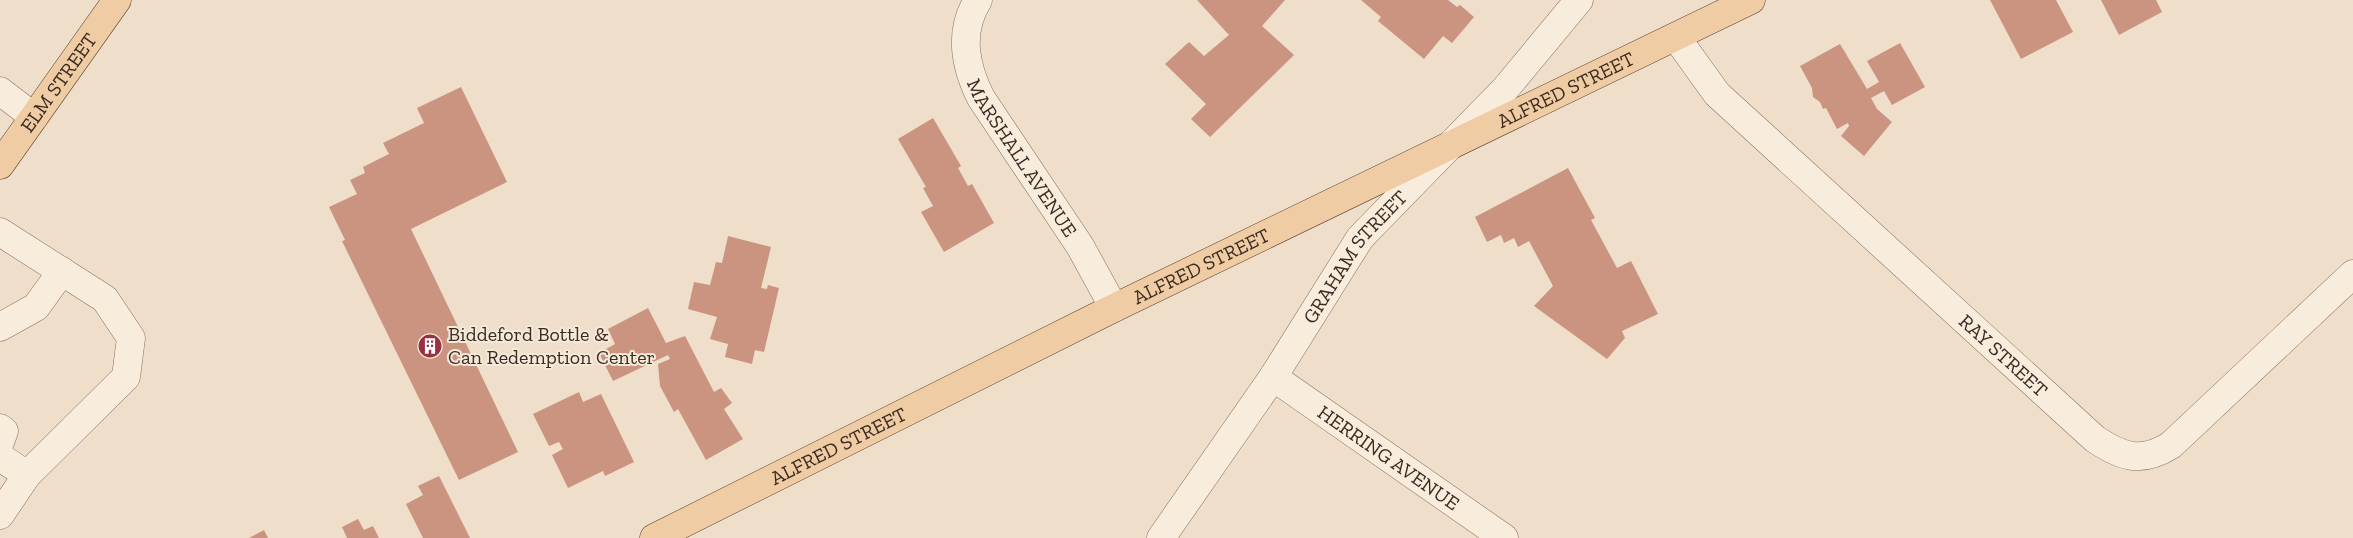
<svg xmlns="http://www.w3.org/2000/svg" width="2353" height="538" viewBox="0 0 2353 538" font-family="'Zilla Slab',serif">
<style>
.building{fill:#cb9481}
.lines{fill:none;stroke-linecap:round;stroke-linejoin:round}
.minor-casing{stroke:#8a6f5e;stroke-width:29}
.major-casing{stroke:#593e32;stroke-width:29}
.minor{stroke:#f8ecdd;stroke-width:28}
.major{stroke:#efcca4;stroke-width:28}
.labels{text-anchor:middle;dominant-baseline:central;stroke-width:4;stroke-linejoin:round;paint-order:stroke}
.street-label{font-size:20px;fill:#3b2a21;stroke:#f5e9d9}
.poi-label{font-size:20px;fill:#3b2a21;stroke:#f5e9d9;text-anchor:start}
</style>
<rect width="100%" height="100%" fill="#eedeca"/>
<g class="building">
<path d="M1197,0H1285L1262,26L1294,55L1210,137L1191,119L1206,104L1165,64L1189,42L1204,56L1229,35Z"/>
<path d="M1361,0H1448L1457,7L1460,5L1474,17L1452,43L1443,36L1424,59L1378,21L1381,17Z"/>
<path d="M1990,0H2056L2073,32L2021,59Z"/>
<path d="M2101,0H2156L2162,12L2119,35Z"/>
<path d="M1900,43L1925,87L1892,105L1884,91L1871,98L1877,109L1892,122L1864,156L1841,136L1849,126L1848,123L1837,129L1826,108L1823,109L1820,102L1813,97L1812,88L1800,66L1840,44L1867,89L1879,82L1867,61Z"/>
<path d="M461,87L507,182L411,229L518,452L459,480L342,241L345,240L329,207L357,194L350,180L365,173L363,167L389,154L383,143L424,123L417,108Z"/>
<path d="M933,118L961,166L958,168L968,186L972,184L994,223L944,252L921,212L933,206L923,188L926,187L898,139Z"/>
<path d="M1568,168L1595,218L1591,220L1617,268L1631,261L1658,314L1622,331L1625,338L1607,359L1534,306L1553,286L1529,241L1518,247L1514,238L1504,243L1501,235L1487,242L1475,217Z"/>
<path d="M728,236L771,247L761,288L767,289L768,285L779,288L764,352L755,350L752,364L725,357L728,344L710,339L717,317L688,309L694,282L710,285L716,262L722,263Z"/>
<path d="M648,308L666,343L685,336L714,392L721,388L732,403L724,409L743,439L706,460L678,409L674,412L660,386L658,364L670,359L668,355L613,381L599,353L615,344L608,329Z"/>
<path d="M579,392L583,402L601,394L634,462L605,476L603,471L568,488L552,455L563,449L559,442L549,446L533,414Z"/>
<path d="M439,476L470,538H423L406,504L423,495L418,486Z"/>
<path d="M358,519L364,530L373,526L379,538H347L342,527Z"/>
<path d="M264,530L268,538H249Z"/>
</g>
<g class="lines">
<defs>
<g id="minor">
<path id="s1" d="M978,0C958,32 965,66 981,98L1080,246L1114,308"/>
<path id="s2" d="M1676,37L1717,94L2095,439C2122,457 2141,464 2171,445L2353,274"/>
<path d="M0,91L34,117"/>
<path d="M0,232L105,299L131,338L126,377L27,475L0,515"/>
<path d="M0,327L36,307L62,271"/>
<path id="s3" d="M1273,377L1504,538"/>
<path d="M0,428L4,431L0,442"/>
<path d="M0,457L27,475"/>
<path id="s4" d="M1161,538L1273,377L1360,238L1506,88L1579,0"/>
</g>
<g id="major">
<path id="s5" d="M0,165L117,0"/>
<path id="s6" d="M654,538L1114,308L1751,0"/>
</g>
</defs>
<use href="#minor" class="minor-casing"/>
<use href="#major" class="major-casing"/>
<use href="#minor" class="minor"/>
<use href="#major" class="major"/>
</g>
<defs>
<symbol id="building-disc" viewBox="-11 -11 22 22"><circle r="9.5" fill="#983041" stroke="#f5e9d9"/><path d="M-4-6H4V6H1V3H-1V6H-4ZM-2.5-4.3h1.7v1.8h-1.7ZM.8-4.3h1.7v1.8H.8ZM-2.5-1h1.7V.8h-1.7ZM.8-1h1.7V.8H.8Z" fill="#fff"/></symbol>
</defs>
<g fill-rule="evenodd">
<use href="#building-disc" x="416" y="332" width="28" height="28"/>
</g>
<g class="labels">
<g class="street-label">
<text stroke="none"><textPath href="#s5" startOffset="101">ELM STREET</textPath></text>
<text stroke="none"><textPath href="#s6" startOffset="1016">ALFRED STREET</textPath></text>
<text stroke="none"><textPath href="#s1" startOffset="175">MARSHALL AVENUE</textPath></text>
<text stroke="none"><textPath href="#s4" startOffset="342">GRAHAM STREET</textPath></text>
<text stroke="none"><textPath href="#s6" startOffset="611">ALFRED STREET</textPath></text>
<text stroke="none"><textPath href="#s2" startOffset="458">RAY STREET</textPath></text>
<text stroke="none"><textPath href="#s6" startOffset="206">ALFRED STREET</textPath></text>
<text stroke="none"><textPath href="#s3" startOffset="141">HERRING AVENUE</textPath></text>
</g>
<g class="poi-label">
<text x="448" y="334">Biddeford Bottle &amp;<tspan x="448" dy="23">Can Redemption Center</tspan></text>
</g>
</g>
</svg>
